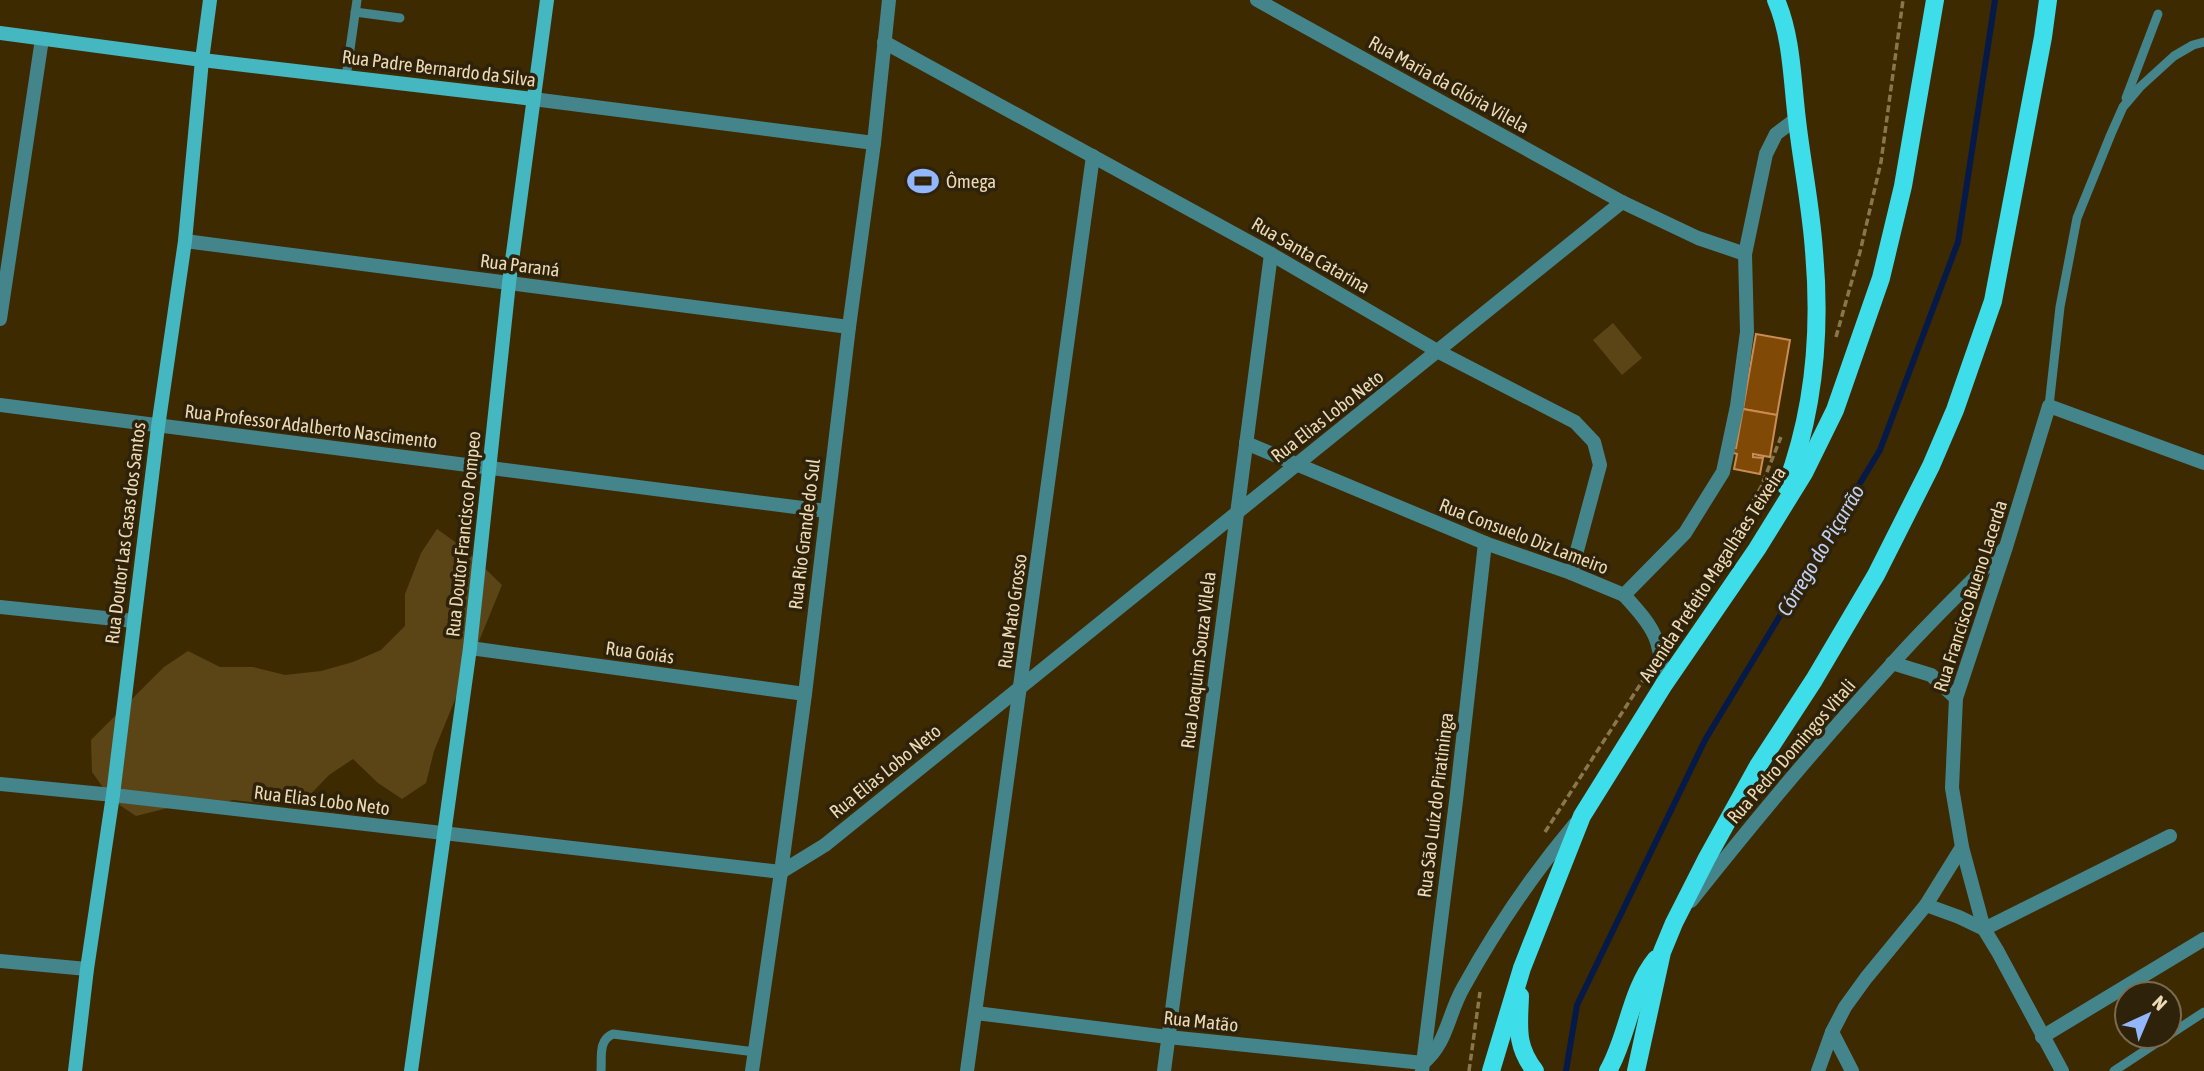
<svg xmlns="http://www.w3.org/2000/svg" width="2204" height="1071" viewBox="0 0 2204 1071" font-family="'Asap Condensed',sans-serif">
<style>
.green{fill:#5b4517}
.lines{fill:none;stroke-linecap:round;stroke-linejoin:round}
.stream{stroke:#051a48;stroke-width:6}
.building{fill:#804905;stroke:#c88c54;stroke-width:2}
.path{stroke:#89764f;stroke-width:3.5;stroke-dasharray:7 3.5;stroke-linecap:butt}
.lane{stroke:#44858b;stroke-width:9}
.street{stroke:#44858b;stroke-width:14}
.secondary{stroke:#44b7c0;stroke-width:14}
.primary{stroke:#3ddde9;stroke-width:18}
.labels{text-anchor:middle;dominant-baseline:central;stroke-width:7;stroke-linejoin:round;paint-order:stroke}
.street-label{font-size:19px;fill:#ecd9b5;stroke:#2e220a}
.poi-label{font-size:19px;fill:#ecd9b5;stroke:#2e220a;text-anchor:start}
.water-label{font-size:21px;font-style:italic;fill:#bfd0f0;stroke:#2e220a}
</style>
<rect width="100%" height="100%" fill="#3d2a00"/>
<g class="green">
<path d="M1613,323L1642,358L1622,375L1593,340Z"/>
<path d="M437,529L465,549L502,585L434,751L426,783L402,799L378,783L353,759L329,775L305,800L269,804L233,800L201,808H168L136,816L112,800L92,772L91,740L164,667L188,651L220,667H253L285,675L321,671L353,662L381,650L405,626V594L421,553Z"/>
</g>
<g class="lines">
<path class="stream" d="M1566,1071L1577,1005L1705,740L1880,450L1958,242L1995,0"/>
</g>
<g class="building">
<path d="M1756,334L1790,340L1777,415L1743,409Z"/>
<path d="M1743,409L1777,415L1770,457L1753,454V457L1763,458L1760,474L1734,469L1737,454L1730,452V447L1736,448Z"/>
</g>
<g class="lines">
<g class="path">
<path d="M1836,337L1860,252L1881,162L1903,0"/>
<path d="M1691,610L1761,487L1781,437"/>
<path d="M1545,832L1647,674"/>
<path d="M1469,1071L1480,992"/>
</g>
<g class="lane">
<path d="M355,12L400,18"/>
<path d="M346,77L357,0"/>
<path d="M2126,98L2158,14"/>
<path d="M2049,406L2060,307L2077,218L2111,134L2123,107L2140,87L2174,56L2193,45L2204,42"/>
<path d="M2169,1035L2204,1012"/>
<path d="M601,1071C602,1057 598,1040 613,1034L755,1052"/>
<path d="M2114,1071L2167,1036"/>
</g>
<g class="street">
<path d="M1257,0L1622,202L1698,238L1745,254"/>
<path d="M884,42L1271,254L1439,352L1575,422L1594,442L1600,465L1571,573"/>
<path d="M533,99L874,143"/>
<path d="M185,241L849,327"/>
<path d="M0,319L42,39"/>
<path d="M0,405L826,511"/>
<path d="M1246,443L1485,543L1571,573L1624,595L1685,533L1723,472L1737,406L1747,332L1745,254L1766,154L1776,134L1796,119"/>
<path d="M1624,595C1656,630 1661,639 1663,686"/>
<path d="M0,607L134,621"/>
<path d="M470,648L805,694"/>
<path d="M1892,663L1931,675L1956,698"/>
<path d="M0,784L113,795L781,872L825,845L1622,202"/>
<path d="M1691,901C1755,820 1821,741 1891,665C1926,625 1965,588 2003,550"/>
<path d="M1926,905L1959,917L1984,929L2170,836"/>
<path d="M0,961L87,969"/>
<path d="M976,1013L1168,1037L1423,1063"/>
<path d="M1832,1032L1852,1071"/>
<path d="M2042,1037L2204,939"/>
<path d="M1423,1063C1447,1044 1448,1014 1463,988C1495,930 1532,875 1575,824"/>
<path d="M752,1071L781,872L805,694L849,327L874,143L889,0"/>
<path d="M967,1071L1093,156"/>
<path d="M1164,1071L1271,254"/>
<path d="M1422,1071L1456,801L1485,543"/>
<path d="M1818,1071L1832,1032L1845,1007L1866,978L1926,905L1962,847"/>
<path d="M2062,1071L1998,952L1984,929L1962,847L1952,788L1956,698L2006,547L2049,406L2204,463"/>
</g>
<g class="secondary">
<path d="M0,33L202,60L533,99"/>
<path d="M75,1071L87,969L113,795L158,427L185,241L202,60L210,0"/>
<path d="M411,1071L470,648L509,283L547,0"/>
</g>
<g class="primary">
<path d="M1776,0C1792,37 1792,80 1797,120C1802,164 1811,207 1814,251C1821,330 1814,412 1786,486"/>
<path d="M1520,996C1519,1027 1515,1045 1535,1071"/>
<path d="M1491,1071L1522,968L1582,816L1663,686L1757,549L1804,473L1835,410L1881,278L1903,186L1935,0"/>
<path d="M1608,1071C1628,1036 1630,991 1656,959"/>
<path d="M1636,1071L1662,952L1674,923L1707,858L1758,766L1814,680L1876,575L1931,466L1955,410L1993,301L2043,37L2048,0"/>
</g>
</g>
<defs>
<symbol id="stadium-bare" viewBox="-9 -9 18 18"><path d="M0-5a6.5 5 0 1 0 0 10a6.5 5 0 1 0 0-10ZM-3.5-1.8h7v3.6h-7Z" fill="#92b7fd" stroke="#2e220a" stroke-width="2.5" paint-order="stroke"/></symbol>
</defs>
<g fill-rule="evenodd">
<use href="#stadium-bare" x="901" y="159" width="44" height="44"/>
</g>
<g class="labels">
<g class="street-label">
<text transform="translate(439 68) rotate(7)">Rua Padre Bernardo da Silva</text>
<text transform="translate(1449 84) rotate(29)">Rua Maria da Glória Vilela</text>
<text transform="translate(1311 255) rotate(30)">Rua Santa Catarina</text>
<text transform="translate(520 265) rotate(7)">Rua Paraná</text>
<text transform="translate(1327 416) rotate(-38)">Rua Elias Lobo Neto</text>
<text transform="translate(311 426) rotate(7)">Rua Professor Adalberto Nascimento</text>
<text transform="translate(125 533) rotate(-83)">Rua Doutor Las Casas dos Santos</text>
<text transform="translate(463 534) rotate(-84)">Rua Doutor Francisco Pompeo</text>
<text transform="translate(804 534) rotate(-83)">Rua Rio Grande do Sul</text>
<text transform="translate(1524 536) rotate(21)">Rua Consuelo Diz Lameiro</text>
<text transform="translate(1712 574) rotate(-57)">Avenida Prefeito Magalhães Teixeira</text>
<text transform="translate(1970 596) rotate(-72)">Rua Francisco Bueno Lacerda</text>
<text transform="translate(1012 611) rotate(-82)">Rua Mato Grosso</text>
<text transform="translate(640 652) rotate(8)">Rua Goiás</text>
<text transform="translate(1198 660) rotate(-83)">Rua Joaquim Souza Vilela</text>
<text transform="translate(1791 751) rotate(-49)">Rua Pedro Domingos Vitali</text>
<text transform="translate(885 771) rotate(-39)">Rua Elias Lobo Neto</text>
<text transform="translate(322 800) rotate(7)">Rua Elias Lobo Neto</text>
<text transform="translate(1435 805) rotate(-83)">Rua São Luíz do Piratininga</text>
<text transform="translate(1201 1021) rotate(6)">Rua Matão</text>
</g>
<g class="poi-label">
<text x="946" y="181">Ômega</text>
</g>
<g class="water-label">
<text transform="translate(1820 550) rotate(-59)">Córrego do Piçarrão</text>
</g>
</g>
<g transform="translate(2148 1015) rotate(44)"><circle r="33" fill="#2e220a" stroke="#7a6b4e" stroke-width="2"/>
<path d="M0-5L12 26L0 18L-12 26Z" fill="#92b7fd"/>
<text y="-10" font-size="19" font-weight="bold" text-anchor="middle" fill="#ecd9b5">N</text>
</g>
</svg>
